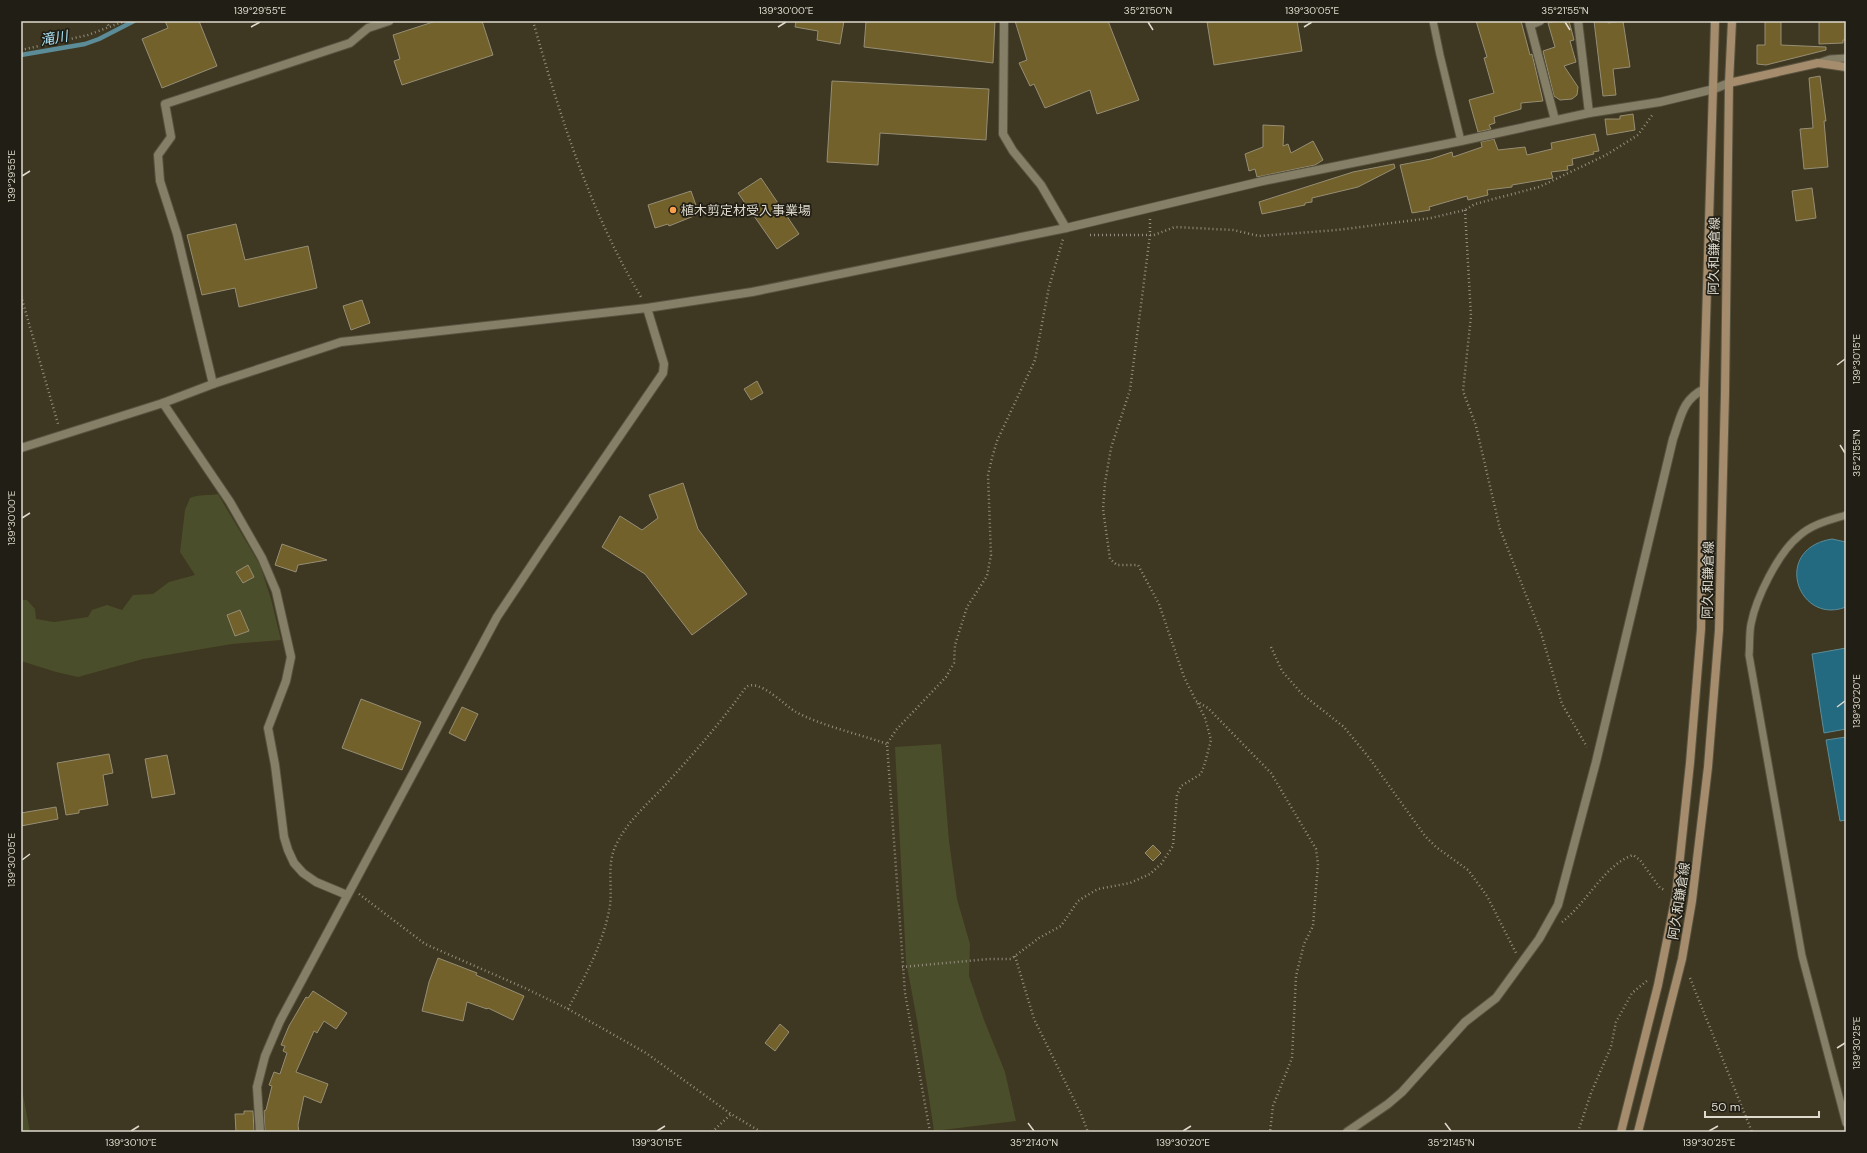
<svg xmlns="http://www.w3.org/2000/svg" width="1867" height="1153" viewBox="0 0 1867 1153" font-family="'DM Sans','Noto Sans JP',sans-serif">
<style>
.green{fill:#4b4e2a}
.water{fill:#236a80;stroke:#5b8c97}
.lines{fill:none;stroke-linecap:round;stroke-linejoin:round}
.stream{stroke:#5b8c97;stroke-width:4.5}
.building{fill:#72612b;stroke:#968e75}
.lane-casing{stroke:#585340;stroke-width:9}
.street-casing{stroke:#585340;stroke-width:10}
.secondary-casing{stroke:#585340;stroke-width:10}
.path{stroke:#948f7e;stroke-width:2.5;stroke-dasharray:1 3;stroke-linecap:butt}
.lane{stroke:#867f67;stroke-width:7}
.street{stroke:#867f67;stroke-width:8}
.secondary{stroke:#a58c6c;stroke-width:8}
.ticks{fill:none;stroke:#dedacd;stroke-width:1.5}
.poi-dot{fill:#fa9f4e;stroke:#211e15;stroke-width:1.5}
.labels{text-anchor:middle;dominant-baseline:central;stroke-width:3.5;stroke-linejoin:round;paint-order:stroke}
.poi-label{font-size:13px;fill:#dedacd;stroke:#211e15;text-anchor:start}
.street-label{font-size:13px;fill:#dedacd;stroke:#211e15}
.water-label{font-size:14px;font-style:italic;fill:#a9e1f5;stroke:#211e15}
.neatline{fill:none;stroke:#dedacd;stroke-width:1.5}
.ticks-label{font-size:10px;text-anchor:middle;fill:#dedacd}
</style>
<rect width="100%" height="100%" fill="#3e3721"/>
<g class="green">
<path d="M218,494L260,565L271,599L281,640L232,644L143,659L78,677L56,672L21,661V600H27L35,609L36,619L54,622L88,617L92,610L107,605L122,610L133,595L153,594L169,582L195,575L180,552L185,510L190,498C199,494 209,496 218,494Z"/>
<path d="M941,744L949,841L957,899L970,944L969,976L984,1020L1005,1072L1016,1121L934,1131L917,1020L906,961L895,747Z"/>
<path d="M21,1084L30,1132H21Z"/>
</g>
<g class="water">
<path d="M1832,539L1846,542V607C1798,626 1771,549 1832,539Z"/>
<path d="M1846,648V729L1824,733L1812,654Z"/>
<path d="M1846,737V820L1840,821L1826,740Z"/>
</g>
<g class="lines">
<path class="stream" d="M21,55L85,44L99,39L134,21"/>
</g>
<g class="building">
<path d="M165,21H199L217,66L162,88L142,39L168,28Z"/>
<path d="M436,21H482L493,55L402,85L394,61L400,59L393,35Z"/>
<path d="M796,21H844L840,44L817,40L818,31L795,27Z"/>
<path d="M866,21H995L993,63L864,47Z"/>
<path d="M1015,21H1108L1139,100L1097,114L1090,90L1045,108L1034,84L1030,86L1019,63L1027,60Z"/>
<path d="M1217,21H1297L1302,51L1214,65L1207,22Z"/>
<path d="M1476,21H1521L1530,55L1532,54L1543,101L1521,103V109L1494,117L1495,123L1489,125L1491,129L1478,132L1469,100L1494,93L1484,58L1487,57Z"/>
<path d="M1556,21H1569L1574,40L1570,41L1576,62L1564,66L1578,87L1577,95L1572,99L1560,100L1554,96L1543,51L1555,47L1548,23Z"/>
<path d="M1594,21H1608V23L1623,21L1630,67L1613,69L1616,95L1603,96Z"/>
<path d="M1765,21H1781V45L1826,47V50L1766,65L1757,64V45H1765Z"/>
<path d="M1819,21H1846V40H1843V43L1819,44Z"/>
<path d="M1820,76L1826,121H1824L1828,167L1804,169L1800,129L1813,128L1809,78Z"/>
<path d="M832,81L989,89L986,140L880,133L878,165L827,162Z"/>
<path d="M1633,114L1635,130L1607,135L1605,119H1620V116Z"/>
<path d="M1263,125L1284,126L1283,146L1288,144L1291,153L1313,141L1323,160L1315,165L1257,177L1255,169L1249,171L1245,154L1263,147Z"/>
<path d="M1595,134L1599,151L1593,152L1594,154L1572,159L1573,165L1567,166L1568,170L1551,172L1553,178L1512,185V187L1487,190L1488,195L1468,200L1467,196L1429,207L1430,210L1412,213L1400,165L1431,159L1452,152L1453,157L1482,147L1481,142L1494,139L1498,150L1525,147L1527,155L1552,149L1551,143Z"/>
<path d="M1394,164L1395,168L1358,187L1312,198V202L1305,203V205L1262,214L1259,202L1353,172Z"/>
<path d="M761,178L799,234L777,249L738,193Z"/>
<path d="M1812,188L1816,218L1796,221L1792,191Z"/>
<path d="M691,191L699,214L669,226L668,224L655,228L648,205Z"/>
<path d="M236,224L245,260L308,246L317,288L239,307L235,288L202,295L187,235Z"/>
<path d="M362,300L370,323L351,330L343,306Z"/>
<path d="M757,381L763,393L751,400L744,389Z"/>
<path d="M683,483L698,529L747,594L692,635L645,574L602,547L620,516L642,530L658,518L649,495Z"/>
<path d="M282,544L327,560L298,565L296,572L275,565Z"/>
<path d="M248,565L254,577L243,583L236,572Z"/>
<path d="M240,610L249,631L235,636L227,615Z"/>
<path d="M361,699L421,722L402,770L342,748Z"/>
<path d="M462,707L478,714L465,741L449,733Z"/>
<path d="M109,754L113,773L103,775L108,805L79,810V813L66,815L57,763Z"/>
<path d="M167,755L175,794L152,798L145,759Z"/>
<path d="M56,807L58,819L21,826V813Z"/>
<path d="M1153,845L1161,853L1153,861L1145,853Z"/>
<path d="M438,958L477,973L476,975L524,996L513,1020L488,1008L487,1009L467,1002L463,1021L422,1011L429,982Z"/>
<path d="M313,991L347,1013L336,1029L324,1021L317,1033L314,1031L296,1072L328,1084L321,1103L304,1096L298,1125L299,1132H265L264,1111L266,1110L272,1086L269,1085L274,1072L280,1074L287,1053L283,1051L285,1046L281,1045L289,1026L306,997L308,998Z"/>
<path d="M780,1024L789,1032L775,1051L765,1043Z"/>
<path d="M244,1111H253L254,1132H236L235,1114H244Z"/>
</g>
<g class="lines">
<defs>
<g id="lane">
<path d="M1433,21L1440,55L1461,141"/>
<path d="M1818,63L1830,59L1846,58"/>
<path d="M1846,515C1830,520 1812,524 1799,536C1778,553 1756,598 1751,624C1749,634 1750,645 1749,655L1802,956L1846,1123"/>
</g>
<g id="street">
<path d="M1004,21L1003,134L1013,151L1041,185L1066,228"/>
<path d="M1529,21L1555,120"/>
<path d="M1578,21L1589,113"/>
<path d="M1530,25L1540,21"/>
<path d="M213,384L177,234L160,181L158,155L171,137L165,104L350,43L368,28L389,21"/>
<path d="M163,403L230,502L262,558L276,591L291,657L286,681L268,728L275,765L284,837L288,850L294,863L303,873L316,882L347,895"/>
<path d="M21,448L163,403L213,384L341,342L647,308L752,292L1066,228L1263,181L1461,141L1589,113L1660,102L1714,89L1729,83"/>
<path d="M260,1132L257,1087L265,1056L280,1021L497,617L545,545L663,373L664,364L647,308"/>
<path d="M1347,1132L1388,1104L1402,1092L1465,1022L1496,998L1539,939L1558,905L1596,762L1673,439C1681,417 1682,400 1704,389"/>
</g>
<g id="secondary">
<path d="M1729,83L1818,63L1846,67"/>
<path d="M1621,1132L1658,985L1676,895L1690,763L1701,629L1704,389L1715,21"/>
<path d="M1638,1132L1682,959L1692,901L1708,767L1719,630L1725,394L1729,83L1732,21"/>
</g>
</defs>
<use href="#lane" class="lane-casing"/>
<use href="#street" class="street-casing"/>
<use href="#secondary" class="secondary-casing"/>
<g class="path">
<path d="M106,21L109,27"/>
<path d="M533,21C560,116 590,212 641,297"/>
<path d="M21,50L88,35L125,21"/>
<path d="M1465,210L1471,316L1463,391L1476,426L1500,529L1541,633L1562,704L1587,747"/>
<path d="M1150,219V235L1130,390L1111,448L1105,483L1103,509L1110,559L1117,565H1138L1159,604L1184,677L1196,701L1208,708L1271,773L1316,849L1318,864L1313,926L1304,944L1296,976L1292,1058L1273,1106L1270,1132"/>
<path d="M1090,235H1154L1175,227L1233,230L1259,236L1337,230L1431,218L1465,210L1475,204L1539,187L1606,155L1638,135L1653,114"/>
<path d="M21,296L58,424"/>
<path d="M1271,647L1282,671L1302,694L1344,727L1370,759L1425,836L1436,847L1468,870L1487,896L1516,953"/>
<path d="M359,894L425,944L527,989L568,1009L646,1053L731,1114L761,1132"/>
<path d="M1562,922C1587,903 1604,865 1633,855L1640,860L1660,888L1665,890"/>
<path d="M1015,956L1034,1019L1081,1114L1088,1132"/>
<path d="M902,967L989,959H1011L1039,938L1061,926L1078,901L1086,896L1098,889L1130,883L1150,874L1161,864L1173,846L1177,795L1181,786L1201,774L1205,763L1211,740L1205,718L1197,702"/>
<path d="M1690,978L1752,1132"/>
<path d="M568,1009C584,978 602,946 609,911C614,889 605,865 617,843C629,819 650,802 667,783C695,752 722,721 746,687C759,678 784,705 796,712C822,726 859,734 887,744"/>
<path d="M712,1132L731,1114"/>
<path d="M930,1132L905,993L887,744L896,730L946,677L954,663L955,645L967,607L987,576L991,555L988,475L992,458L997,441L1035,360L1049,287L1063,239"/>
<path d="M1578,1132L1591,1093L1611,1047L1616,1022L1632,993L1648,980"/>
</g>
<use href="#lane" class="lane"/>
<use href="#street" class="street"/>
<use href="#secondary" class="secondary"/>
</g>
<path class="ticks" d="M1148,22L1153,30M1565,22L1570,30M251,27L260,22M778,27L786,22M1304,27L1312,22M22,176L30,171M1837,365L1845,359M1840,445L1845,453M22,518L30,513M1837,707L1845,701M22,860L30,854M1837,1048L1845,1043M1028,1123L1034,1131M1445,1123L1451,1131M131,1131L139,1126M657,1131L665,1126M1183,1131L1191,1126M1709,1131L1718,1126"/>
<circle class="poi-dot" cx="673" cy="210" r="4"/>
<g class="labels">
<g class="poi-label">
<text x="681" y="210">植木剪定材受入事業場</text>
</g>
<g class="street-label">
<text transform="translate(1714 256) rotate(-89)">阿久和鎌倉線</text>
<text transform="translate(1708 580) rotate(-89)">阿久和鎌倉線</text>
<text transform="translate(1679 901) rotate(-81)">阿久和鎌倉線</text>
</g>
<g class="water-label">
<text transform="translate(54 38) rotate(-10)">滝川</text>
</g>
</g>
<rect width="1867" height="1153" fill="none" stroke="#211e15" stroke-width="44"/>
<path d="M1705 1111v6h114v-6" fill="none" stroke="#dedacd" stroke-width="2"/>
<text x="1711" y="1111" font-size="12" fill="#dedacd" stroke="#211e15" stroke-width="3" paint-order="stroke">50 m</text>
<rect x="22" y="22" width="1823" height="1109" class="neatline"/>
<g class="ticks-label">
<text x="260" y="14">139°29'55"E</text>
<text x="786" y="14">139°30'00"E</text>
<text x="1148" y="14">35°21'50"N</text>
<text x="1312" y="14">139°30'05"E</text>
<text x="1565" y="14">35°21'55"N</text>
<text transform="translate(11 176) rotate(-90)" y="4">139°29'55"E</text>
<text transform="translate(1856 359) rotate(-90)" y="4">139°30'15"E</text>
<text transform="translate(1856 453) rotate(-90)" y="4">35°21'55"N</text>
<text transform="translate(11 518) rotate(-90)" y="4">139°30'00"E</text>
<text transform="translate(1856 701) rotate(-90)" y="4">139°30'20"E</text>
<text transform="translate(11 860) rotate(-90)" y="4">139°30'05"E</text>
<text transform="translate(1856 1043) rotate(-90)" y="4">139°30'25"E</text>
<text x="131" y="1146">139°30'10"E</text>
<text x="657" y="1146">139°30'15"E</text>
<text x="1034" y="1146">35°21'40"N</text>
<text x="1183" y="1146">139°30'20"E</text>
<text x="1451" y="1146">35°21'45"N</text>
<text x="1709" y="1146">139°30'25"E</text>
</g>
</svg>
